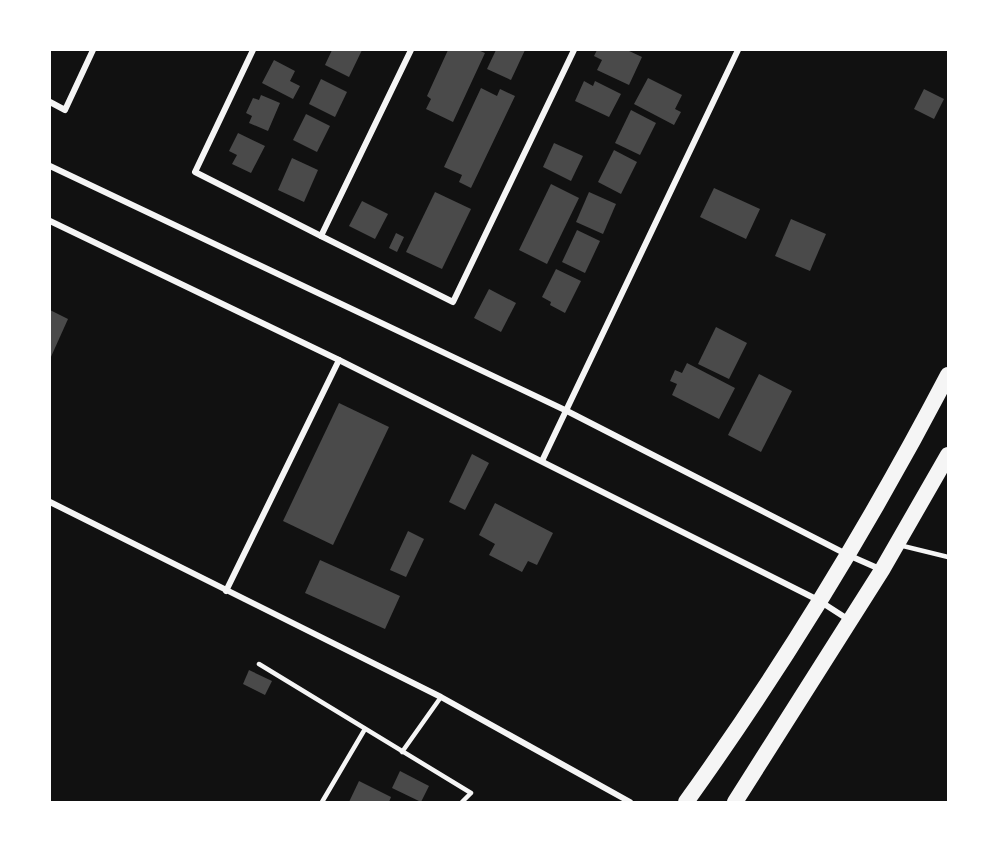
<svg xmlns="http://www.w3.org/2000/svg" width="998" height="852" viewBox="0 0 998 852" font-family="Manrope,sans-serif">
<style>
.building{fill:#4a4a4a}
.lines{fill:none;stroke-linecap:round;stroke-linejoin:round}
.service{stroke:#f5f5f5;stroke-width:4.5}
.minor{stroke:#f5f5f5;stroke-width:6}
.trunk{stroke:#f5f5f5;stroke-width:16}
</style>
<rect width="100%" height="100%" fill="#111"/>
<g class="building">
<path d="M332,50H362L349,77L325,65Z"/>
<path d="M448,50H478L485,53L453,122L426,109L431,99L427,96Z"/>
<path d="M496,50H525L511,80L487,69Z"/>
<path d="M597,50H627L642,57L629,85L597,70L602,60L594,56Z"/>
<path d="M274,60L295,71L290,81L300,86L293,99L262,83Z"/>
<path d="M648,78L682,95L675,109L681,112L674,125L634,104Z"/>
<path d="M321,79L347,92L335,117L309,104Z"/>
<path d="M584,81L593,86L595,81L621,94L609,117L575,101Z"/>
<path d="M481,88L497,96L500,89L515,96L471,188L459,182L462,175L444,167Z"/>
<path d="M924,89L944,99L934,119L914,109Z"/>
<path d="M261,95L280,103L268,131L249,123L252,116L246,113L253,98L259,100Z"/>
<path d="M631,110L656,123L640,155L615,143Z"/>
<path d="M306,114L330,126L317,152L293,140Z"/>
<path d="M238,133L265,146L251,173L232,164L237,155L229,151Z"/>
<path d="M554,143L583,156L571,181L543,167Z"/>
<path d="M614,150L637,162L621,194L598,182Z"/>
<path d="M292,158L318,170L304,202L278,190Z"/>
<path d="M551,184L579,198L547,264L519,250Z"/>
<path d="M714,188L760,209L746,239L700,217Z"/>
<path d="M435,192L471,209L442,269L406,252Z"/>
<path d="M589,192L616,204L603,234L576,222Z"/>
<path d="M362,201L388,214L375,239L349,226Z"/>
<path d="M791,219L826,234L810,271L775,256Z"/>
<path d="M577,230L600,241L585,273L562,262Z"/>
<path d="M396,233L404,237L397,252L389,248Z"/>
<path d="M556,269L581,281L565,313L550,305L551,302L542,297Z"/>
<path d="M489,289L516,303L501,332L474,318Z"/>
<path d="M50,310L68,319L50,359Z"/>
<path d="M716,327L747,343L729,379L698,364Z"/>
<path d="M687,363L735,388L719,419L672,395L677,384L670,381L675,370L682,373Z"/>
<path d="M759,374L792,391L761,452L728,435Z"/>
<path d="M339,403L389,427L333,545L283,521Z"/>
<path d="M472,454L489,463L465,510L449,502Z"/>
<path d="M495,503L553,533L537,565L528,561L522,572L489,555L495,544L479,535Z"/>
<path d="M408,531L424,539L406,577L390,570Z"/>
<path d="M320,560L400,596L385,629L305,593Z"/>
<path d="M249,670L272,681L265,695L243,684Z"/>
<path d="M400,771L429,786L421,802L392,788Z"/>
<path d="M359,781L391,797L389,802H349Z"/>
</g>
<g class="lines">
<g class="service">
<path d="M899,545L948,557"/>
<path d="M259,664L471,793L462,802"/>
<path d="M402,752L441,697"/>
<path d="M322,802L365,729"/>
</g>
<g class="minor">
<path d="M253,50L195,172L321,236"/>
<path d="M411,50L321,236L453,302L574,50"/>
<path d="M50,102L65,110L93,50"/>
<path d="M50,166L567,411L848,555L882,570"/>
<path d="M50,221L339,360L818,600L849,620"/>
<path d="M542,461L738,50"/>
<path d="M50,502L441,697L630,802"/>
<path d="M226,591L339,360"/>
</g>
<g class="trunk">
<path d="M686,802C783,667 871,522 948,375"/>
<path d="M735,802L882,570L948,455"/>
</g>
</g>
<rect width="998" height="852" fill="none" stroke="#ffffff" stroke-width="102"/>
</svg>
